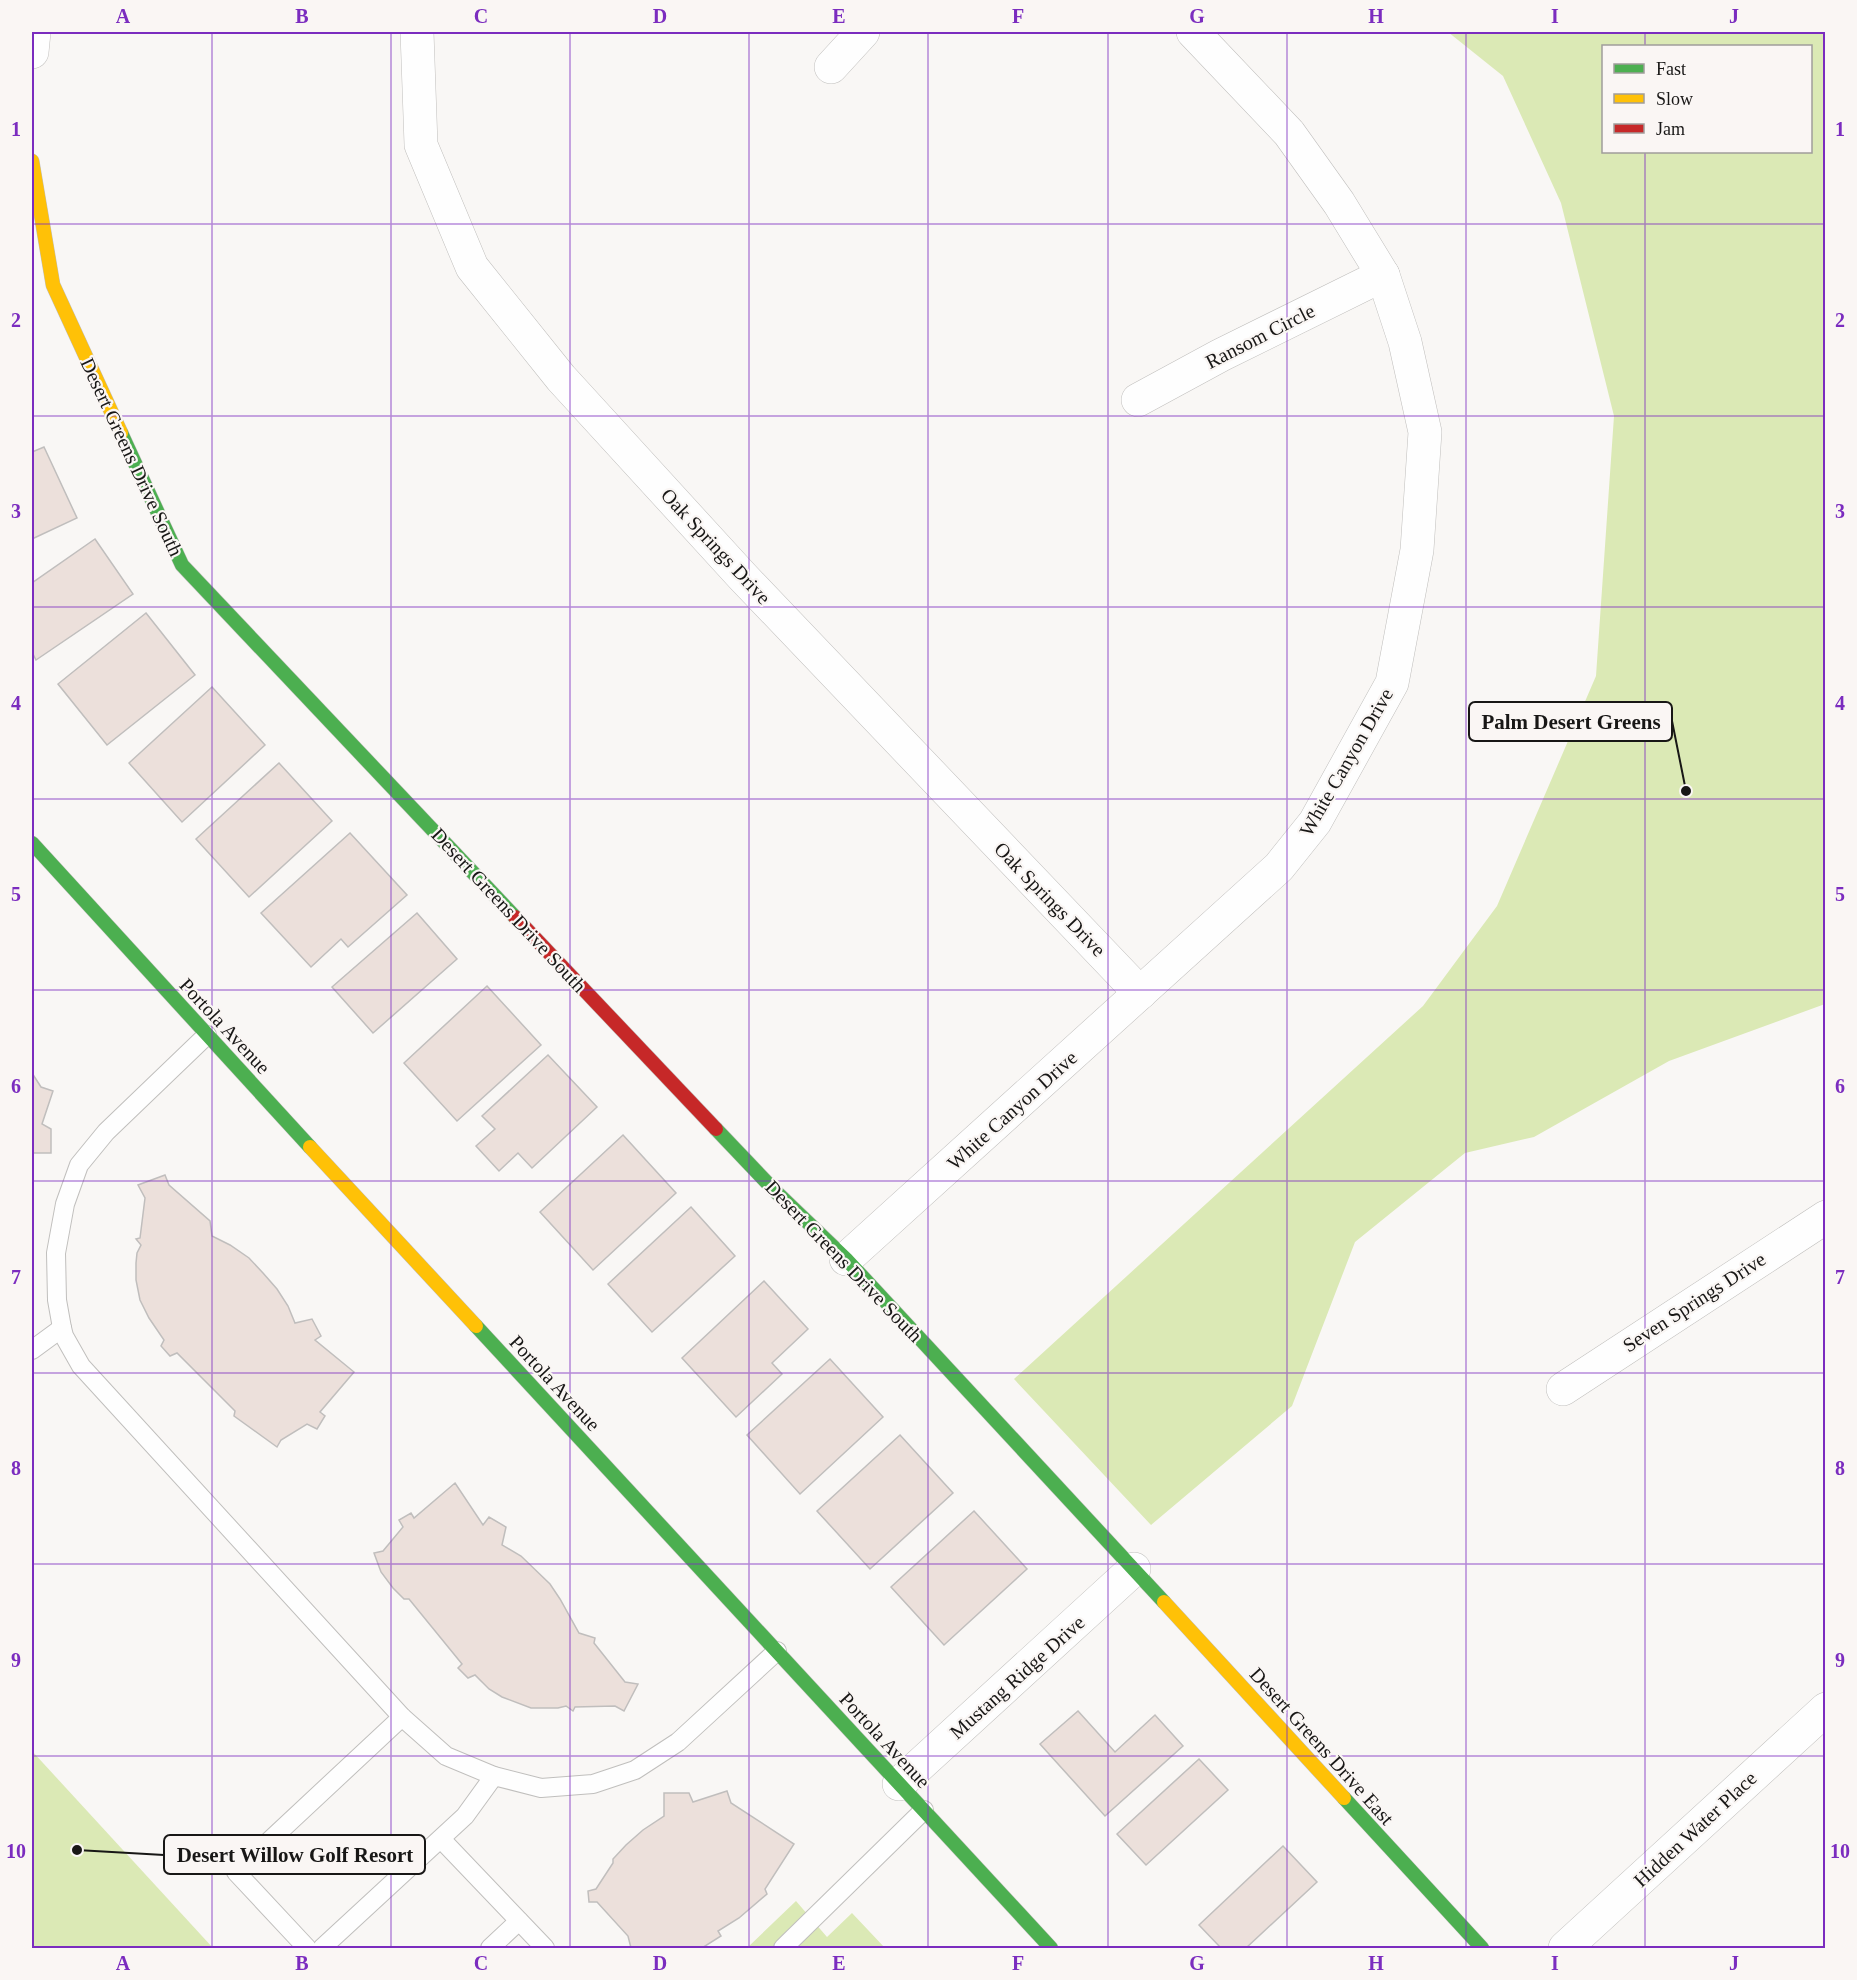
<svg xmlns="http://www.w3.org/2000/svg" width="1857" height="1980" viewBox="0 0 1857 1980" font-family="Georgia,serif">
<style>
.green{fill:#dbe9b5;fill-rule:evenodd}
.building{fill:#ece0db;stroke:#c0bebd;stroke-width:1.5}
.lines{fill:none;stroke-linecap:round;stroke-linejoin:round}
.lane-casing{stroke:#c0bfbd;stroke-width:20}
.street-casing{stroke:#c0bfbd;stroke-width:34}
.fast-casing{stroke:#c0bfbd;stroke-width:15}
.slow-casing{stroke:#c0bfbd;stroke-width:15}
.jam-casing{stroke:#c0bfbd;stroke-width:15}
.lane{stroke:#fefefe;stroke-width:18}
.street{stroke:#fefefe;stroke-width:33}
.fast{stroke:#4caf50;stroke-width:14}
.slow{stroke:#ffc107;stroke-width:14}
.jam{stroke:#c62828;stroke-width:14}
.grid{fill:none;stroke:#7b2cbf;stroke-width:1.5;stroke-opacity:0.55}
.labels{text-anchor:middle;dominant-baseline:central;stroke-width:4.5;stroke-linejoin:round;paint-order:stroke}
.street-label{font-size:20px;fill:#181716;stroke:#faf6f4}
.leader{fill:none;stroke:#181716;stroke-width:2}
.callout-dot{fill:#181716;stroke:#faf6f4;stroke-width:2}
.callout{fill:#faf6f4;stroke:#181716;stroke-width:2}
.callout-label{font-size:21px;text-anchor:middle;font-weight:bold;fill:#181716}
.neatline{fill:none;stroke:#7b2cbf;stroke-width:2}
.grid-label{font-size:20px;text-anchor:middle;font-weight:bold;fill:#7b2cbf}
</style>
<rect width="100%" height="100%" fill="#f9f7f5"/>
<g class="green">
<path d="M1448,32H1825V1004L1669,1061L1534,1137L1465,1153L1355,1242L1292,1406L1151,1525L1014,1379L1423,1006L1497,906L1596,676L1614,416L1561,203L1503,76ZM1604,46H1810V152H1604Z"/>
<path d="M32,1751L213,1948H32Z"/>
<path d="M796,1901L827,1937L852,1913L885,1948H747Z"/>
</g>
<g class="building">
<path d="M44,447L77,518L32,539V452Z"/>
<path d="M95,539L133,594L36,660L32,652V583Z"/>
<path d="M146,613L195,675L107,745L58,684Z"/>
<path d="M212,687L265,745L182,822L129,763Z"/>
<path d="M279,763L332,821L249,897L196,839Z"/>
<path d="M350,833L407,895L348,947L341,939L311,967L261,913Z"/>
<path d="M417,913L457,959L373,1033L332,987Z"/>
<path d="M487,986L541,1045L457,1121L404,1063Z"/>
<path d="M548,1055L597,1107L532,1168L518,1153L499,1171L476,1146L495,1129L482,1116Z"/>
<path d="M32,1073L41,1087L53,1091L42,1124L51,1129V1153H32Z"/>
<path d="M623,1135L676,1193L593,1270L540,1212Z"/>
<path d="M165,1175L169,1185L210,1221L212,1236L230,1245L249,1258L263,1273L277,1289L288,1306L295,1323L312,1319L321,1336L315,1340L354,1372L320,1412L325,1416L317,1429L307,1424L281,1440L277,1447L234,1416L235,1411L177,1353L170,1356L161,1346L164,1340L149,1318L140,1300L136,1280V1263L137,1253L141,1245L136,1239L140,1238L145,1198L138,1185Z"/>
<path d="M691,1207L735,1256L652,1332L608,1284Z"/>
<path d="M764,1281L808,1329L772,1363L782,1374L736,1417L682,1358Z"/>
<path d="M830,1359L883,1417L800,1494L747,1435Z"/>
<path d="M900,1435L953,1493L870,1569L817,1511Z"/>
<path d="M455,1483L483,1525L489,1517L506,1527L502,1545L521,1556L550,1584L560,1599L579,1633L595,1638L594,1643L625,1682L638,1684L624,1711L615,1706L575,1707L573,1711L566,1706L558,1708H531L502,1697L489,1689L475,1675L468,1678L458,1668L462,1664L409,1599H404L393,1588L381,1572L374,1553L383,1551L403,1527L399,1520L411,1513L414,1518Z"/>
<path d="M974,1511L1027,1569L944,1645L891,1587Z"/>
<path d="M1078,1711L1115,1752L1155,1715L1183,1746L1105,1816L1040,1744Z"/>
<path d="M1199,1759L1228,1790L1146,1865L1117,1834Z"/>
<path d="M727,1791L731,1803L794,1844L765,1889L767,1894L739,1918L718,1931L721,1936L702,1948H631L628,1936L597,1902H589L588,1891L596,1889L613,1863V1859L626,1845L643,1830L664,1816V1793H689L693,1802Z"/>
<path d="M1283,1846L1317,1882L1246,1948H1221L1199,1925Z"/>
</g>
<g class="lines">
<defs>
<g id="lane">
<path d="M207,1035L106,1132L79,1165L65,1204L56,1253L57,1300L62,1328L64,1336L81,1366L402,1717L446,1756L494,1776L541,1788L593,1784L635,1770L678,1742L777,1651"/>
<path d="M32,1350L62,1328"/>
<path d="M441,1839L545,1948"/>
<path d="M307,1948L236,1872L402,1717"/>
<path d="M322,1948L465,1816L494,1776"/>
<path d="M490,1948L519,1921"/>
<path d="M783,1948L924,1810"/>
</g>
<g id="street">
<path d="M417,32L421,145L472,267L561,378L742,576L1140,993"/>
<path d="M32,52L34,32"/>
<path d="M831,67L863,32"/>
<path d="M1138,400L1221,355L1383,275"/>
<path d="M846,1259L1279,867L1315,822L1392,683L1417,550L1425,432L1405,342L1383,275L1339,203L1289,133L1193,32"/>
<path d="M1563,1389L1826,1217"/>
<path d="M899,1784L1134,1569"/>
<path d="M1565,1948L1826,1709"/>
</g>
<g id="fast">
<path d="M121,433L182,565L515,917"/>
<path d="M32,843L310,1147"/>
<path d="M716,1129L774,1190L846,1259L1164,1602"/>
<path d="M476,1326L1051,1948"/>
<path d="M1344,1798L1482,1948"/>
</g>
<g id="slow">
<path d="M32,161L53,285L121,433"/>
<path d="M310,1147L476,1326"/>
<path d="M1164,1602L1344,1798"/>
</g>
<path id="jam" d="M515,917L716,1129"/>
</defs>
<use href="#lane" class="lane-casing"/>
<use href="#street" class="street-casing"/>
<use href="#fast" class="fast-casing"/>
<use href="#slow" class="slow-casing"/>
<use href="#jam" class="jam-casing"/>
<use href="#lane" class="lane"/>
<use href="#street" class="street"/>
<use href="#fast" class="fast"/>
<use href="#slow" class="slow"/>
<use href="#jam" class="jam"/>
</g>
<path class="grid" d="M212,32V1948M391,32V1948M570,32V1948M749,32V1948M928,32V1948M1108,32V1948M1287,32V1948M1466,32V1948M1645,32V46M1645,152V1948M32,224H1826M32,416H1826M32,607H1826M32,799H1826M32,990H1826M32,1181H1826M32,1373H1826M32,1564H1826M32,1756H1826"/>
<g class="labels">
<g class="street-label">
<text transform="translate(1260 336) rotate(-27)">Ransom Circle</text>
<text transform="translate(132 457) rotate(65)">Desert Greens Drive South</text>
<text transform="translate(716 546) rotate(47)">Oak Springs Drive</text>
<text transform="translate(1346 762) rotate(-60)">White Canyon Drive</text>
<text transform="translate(1050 899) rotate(46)">Oak Springs Drive</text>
<text transform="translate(509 910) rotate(47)">Desert Greens Drive South</text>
<text transform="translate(225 1026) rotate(47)">Portola Avenue</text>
<text transform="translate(1012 1110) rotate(-42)">White Canyon Drive</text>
<text transform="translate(844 1261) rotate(46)">Desert Greens Drive South</text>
<text transform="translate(1694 1302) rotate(-33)">Seven Springs Drive</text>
<text transform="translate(555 1383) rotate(47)">Portola Avenue</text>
<text transform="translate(1017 1677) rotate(-42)">Mustang Ridge Drive</text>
<text transform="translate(885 1740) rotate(47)">Portola Avenue</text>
<text transform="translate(1322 1746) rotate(48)">Desert Greens Drive East</text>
<text transform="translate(1695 1829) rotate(-43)">Hidden Water Place</text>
</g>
</g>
<path class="leader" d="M1686 791L1672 721M77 1850L164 1855"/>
<g class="callout-dot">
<circle cx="1686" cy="791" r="6"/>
<circle cx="77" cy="1850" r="6"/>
</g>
<g class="callout">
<rect x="1469" y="702" width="203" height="39" rx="6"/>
<rect x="164" y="1835" width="261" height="39" rx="6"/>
</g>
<g class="callout-label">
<text x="1571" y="729">Palm Desert Greens</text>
<text x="295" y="1862">Desert Willow Golf Resort</text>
</g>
<rect width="1857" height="1980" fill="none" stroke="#faf6f4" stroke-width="66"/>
<rect x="1602" y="45" width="210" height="108" fill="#faf6f4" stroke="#a09d9b" stroke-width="1.5"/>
<rect x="1614" y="64" width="30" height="9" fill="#4caf50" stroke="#a09d9b" stroke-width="1.5"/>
<text x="1656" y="75" font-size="18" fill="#181716">Fast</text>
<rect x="1614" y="94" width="30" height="9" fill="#ffc107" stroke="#a09d9b" stroke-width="1.5"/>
<text x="1656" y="105" font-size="18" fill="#181716">Slow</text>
<rect x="1614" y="124" width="30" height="9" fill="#c62828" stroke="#a09d9b" stroke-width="1.5"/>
<text x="1656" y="135" font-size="18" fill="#181716">Jam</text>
<rect x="33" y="33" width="1791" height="1914" class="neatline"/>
<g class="grid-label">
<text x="123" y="23">A</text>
<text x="302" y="23">B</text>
<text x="481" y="23">C</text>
<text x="660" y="23">D</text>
<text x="839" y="23">E</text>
<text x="1018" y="23">F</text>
<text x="1197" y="23">G</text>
<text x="1376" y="23">H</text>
<text x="1555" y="23">I</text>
<text x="1734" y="23">J</text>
<text x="16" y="136">1</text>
<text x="1840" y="136">1</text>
<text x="16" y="327">2</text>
<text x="1840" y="327">2</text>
<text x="16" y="518">3</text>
<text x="1840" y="518">3</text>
<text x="16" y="710">4</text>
<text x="1840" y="710">4</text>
<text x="16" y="901">5</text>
<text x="1840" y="901">5</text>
<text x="16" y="1093">6</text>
<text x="1840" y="1093">6</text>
<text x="16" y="1284">7</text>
<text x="1840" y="1284">7</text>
<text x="16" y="1475">8</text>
<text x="1840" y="1475">8</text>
<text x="16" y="1667">9</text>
<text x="1840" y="1667">9</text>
<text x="16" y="1858">10</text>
<text x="1840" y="1858">10</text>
<text x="123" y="1970">A</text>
<text x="302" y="1970">B</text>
<text x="481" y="1970">C</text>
<text x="660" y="1970">D</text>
<text x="839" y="1970">E</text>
<text x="1018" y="1970">F</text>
<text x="1197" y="1970">G</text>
<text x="1376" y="1970">H</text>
<text x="1555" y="1970">I</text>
<text x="1734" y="1970">J</text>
</g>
</svg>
